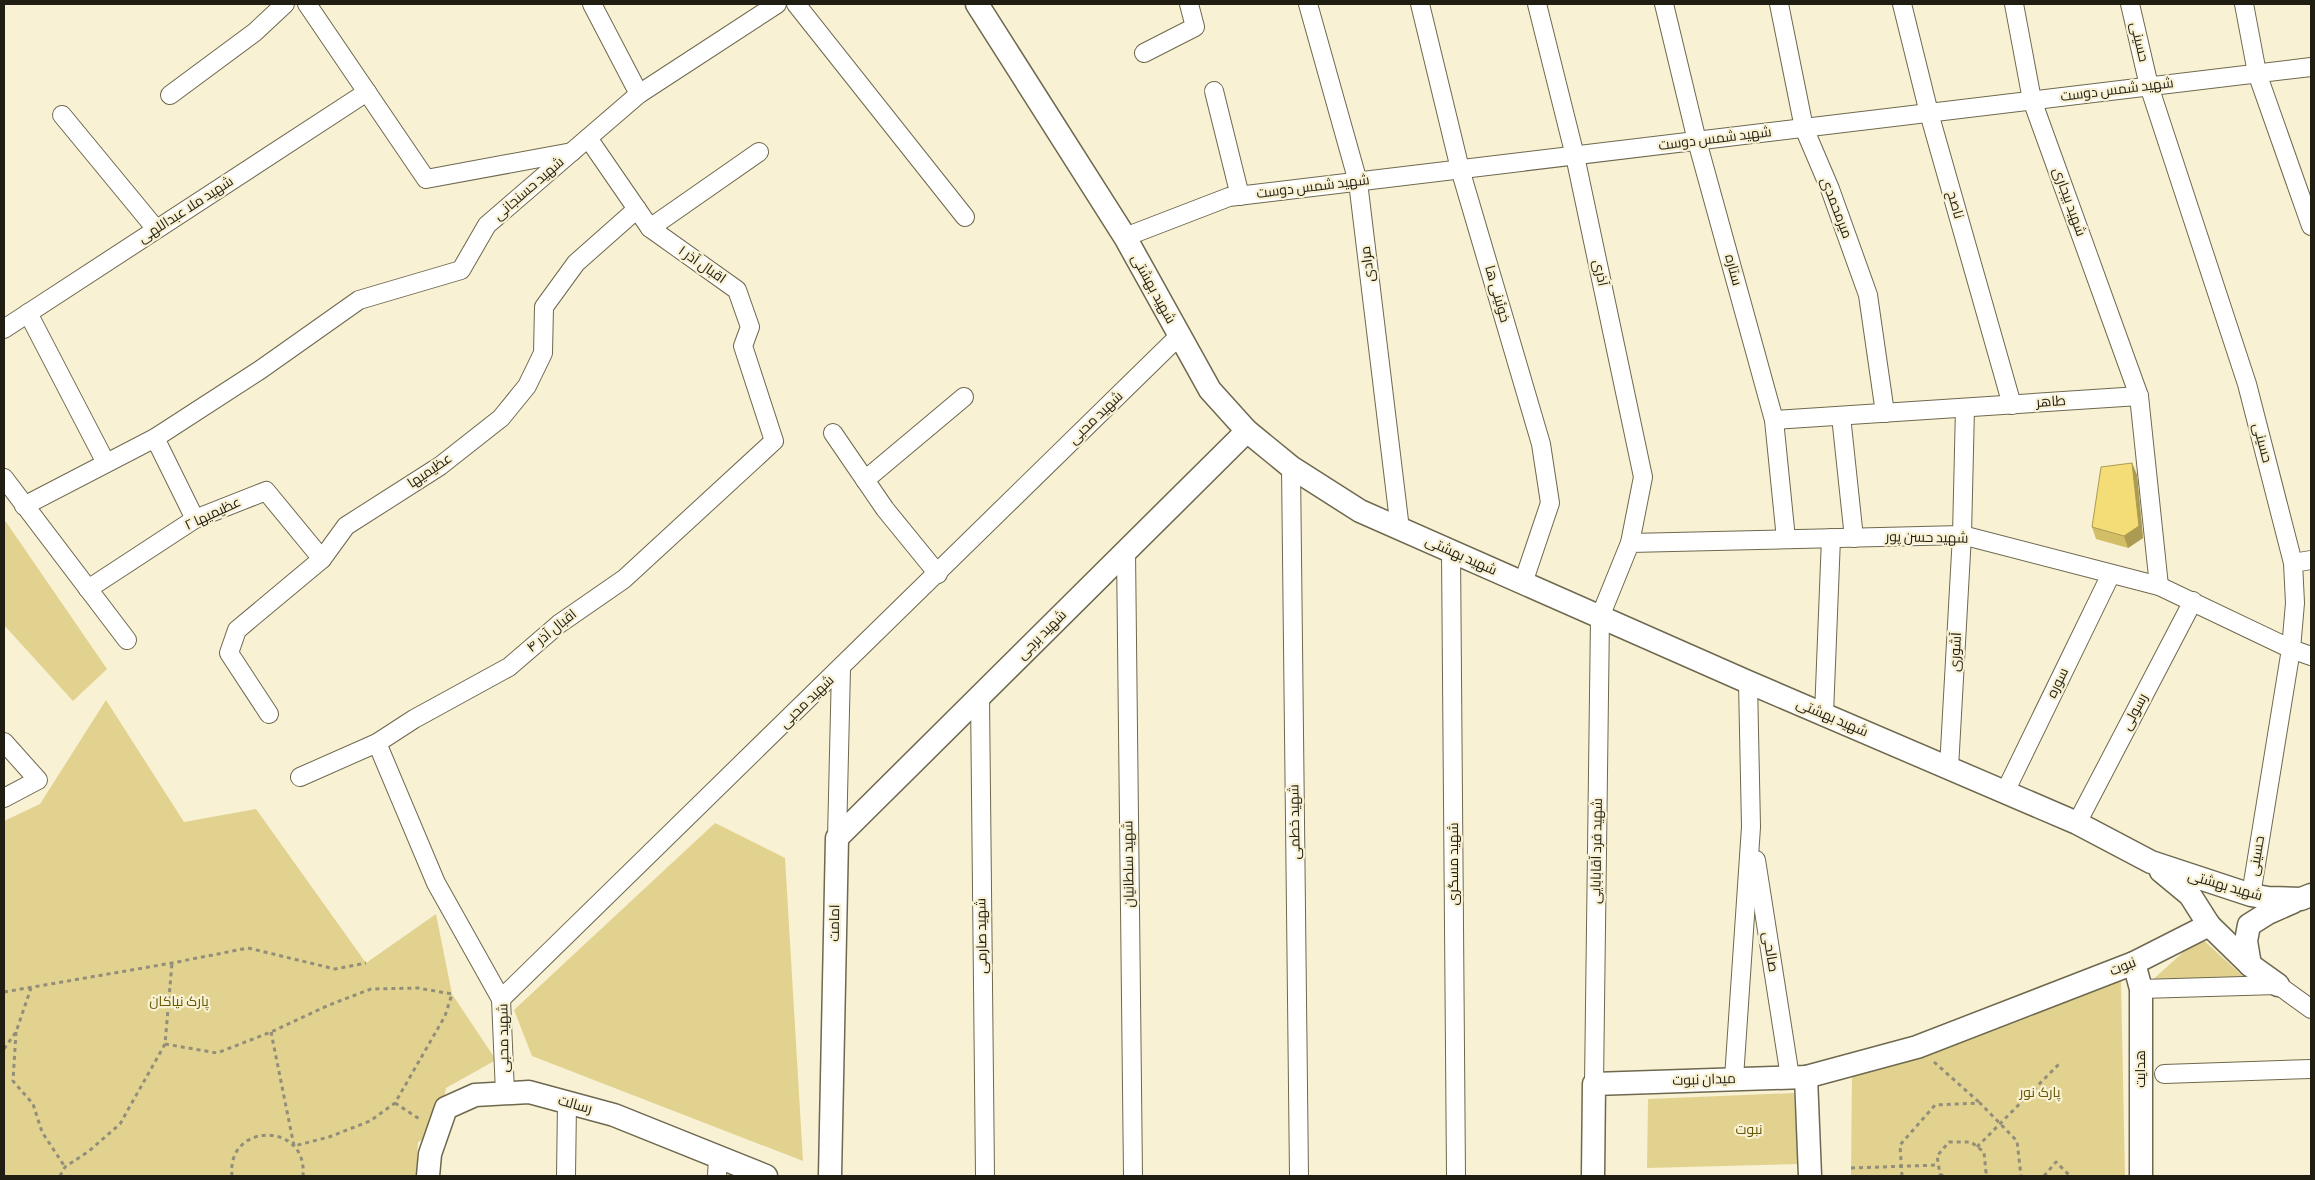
<svg xmlns="http://www.w3.org/2000/svg" width="2315" height="1180" viewBox="0 0 2315 1180" font-family="'Source Sans 3',Cairo,sans-serif">
<style>
.green{fill:#e2d290}
.lines{fill:none;stroke-linecap:round;stroke-linejoin:round}
.minor-casing{stroke:#6e684e;stroke-width:20}
.tertiary-casing{stroke:#6e684e;stroke-width:25}
.path{stroke:#938e79;stroke-width:3;stroke-dasharray:4 4;stroke-linecap:butt}
.minor{stroke:#fff;stroke-width:18}
.tertiary{stroke:#fff;stroke-width:22}
.wall{fill:#d2be66}
.shaded-wall{fill:#ab9b53}
.building{fill:#f4dd77;stroke:#ab9b53}
.labels{text-anchor:middle;dominant-baseline:central;stroke-width:4.5;stroke-linejoin:round;paint-order:stroke}
.street-label{font-size:14px;fill:#201d12;stroke:#f8f1d4}
.park-label{font-size:14px;fill:#675704;stroke:#f8f1d4}
</style>
<rect width="100%" height="100%" fill="#f8f1d4"/>
<g class="green">
<path d="M4,519L107,669L73,701L4,625Z"/>
<path d="M106,700L184,822L256,809L366,963L436,914L452,994L496,1060L446,1088L438,1132L418,1142L416,1176H4V821L40,804Z"/>
<path d="M715,823L785,858L803,1161L532,1056L514,1010Z"/>
<path d="M2200,937L2246,979L2149,983Z"/>
<path d="M2121,981L2125,1176H1851L1852,1066Z"/>
<path d="M1794,1093L1798,1164L1647,1168L1648,1099Z"/>
</g>
<g class="lines">
<defs>
<g id="minor">
<path d="M307,4L426,179L572,152"/>
<path d="M592,4L639,94"/>
<path d="M796,4L965,217"/>
<path d="M1308,4L1358,182L1400,529"/>
<path d="M1420,4L1460,169L1541,444L1550,503L1523,583"/>
<path d="M1537,4L1575,156L1643,477L1630,543"/>
<path d="M1664,4L1697,141L1774,420L1786,539"/>
<path d="M1779,4L1804,128L1830,189L1868,295L1885,413"/>
<path d="M1902,4L1929,113L2012,405"/>
<path d="M2014,4L2032,100L2139,396"/>
<path d="M2130,4L2149,86L2247,384L2293,563L2295,603L2291,649L2251,895"/>
<path d="M2244,4L2257,73L2311,226"/>
<path d="M1144,53L1195,27L1189,4"/>
<path d="M1214,91L1240,196"/>
<path d="M170,95L255,32L285,4"/>
<path d="M62,115L156,229"/>
<path d="M650,228L759,152"/>
<path d="M1125,237L1229,197L2311,67"/>
<path d="M28,313L106,463"/>
<path d="M4,329L367,92"/>
<path d="M1841,416L1854,538"/>
<path d="M1774,420L2139,396L2159,586"/>
<path d="M833,433L885,509L938,574"/>
<path d="M155,438L195,519"/>
<path d="M1291,467L1299,1176"/>
<path d="M4,478L127,640"/>
<path d="M865,480L964,397"/>
<path d="M24,506L155,438L260,370L359,300L461,270L487,225L639,94L777,4"/>
<path d="M1126,551L1133,1176"/>
<path d="M1451,551L1456,1176"/>
<path d="M2293,563L2311,560"/>
<path d="M88,589L195,519L266,491L322,559"/>
<path d="M980,697L985,1176"/>
<path d="M269,714L229,653L237,630L322,559L346,526L440,466L501,418L527,386L543,353L544,307L576,263L637,209"/>
<path d="M1824,714L1831,538"/>
<path d="M4,742L38,780L4,798"/>
<path d="M377,743L436,883L501,999"/>
<path d="M1949,768L1962,535L1965,408"/>
<path d="M300,777L377,743L414,719L509,667L559,624L624,579L774,441L743,346L750,327L737,290L650,228L588,138"/>
<path d="M2005,792L2111,574"/>
<path d="M2077,823L2193,601"/>
<path d="M837,838L841,669"/>
<path d="M1756,860L1790,1077"/>
<path d="M2141,989L2278,985L2311,1009"/>
<path d="M2164,1074L2311,1069"/>
<path d="M1734,1078L1751,827L1748,682"/>
<path d="M1594,1084L1600,617L1630,543L1962,535L2159,586L2291,649L2311,656"/>
<path d="M505,1093L501,999L1179,336"/>
<path d="M566,1176L567,1103"/>
<path d="M717,1176L718,1157"/>
</g>
<g id="tertiary">
<path d="M977,4L1125,237L1210,390L1247,431L1291,467L1360,511L1748,682L2077,823L2151,862L2251,895L2268,898L2301,899L2311,895"/>
<path d="M2161,871L2190,895L2209,925L2250,965L2278,985"/>
<path d="M2134,963L2141,989V1176"/>
<path d="M2250,965L2246,941L2249,925L2268,913L2293,902"/>
<path d="M1806,1077L1810,1176"/>
<path d="M428,1176L430,1154L446,1108L475,1095L529,1092L614,1115L766,1176"/>
<path d="M830,1176L837,838L1247,431"/>
<path d="M1593,1176L1594,1084L1806,1077L1917,1047L2134,963L2209,925"/>
</g>
</defs>
<use href="#minor" class="minor-casing"/>
<use href="#tertiary" class="tertiary-casing"/>
<g class="path">
<path d="M4,992L172,963L248,948L335,969L366,963"/>
<path d="M16,1032L13,1081L33,1104L42,1132L65,1167"/>
<path d="M165,1044L217,1053L271,1032L329,1005L371,989L418,988L452,994L445,1016L395,1103L370,1121L329,1137L294,1146L271,1032"/>
<path d="M4,1049L16,1032L31,988"/>
<path d="M1934,1062L1980,1103"/>
<path d="M395,1103L421,1120"/>
<path d="M1977,1147L2059,1064"/>
<path d="M1851,1168L1938,1165"/>
<path d="M60,1176L65,1167L89,1151L120,1124L165,1044L172,963"/>
<path d="M232,1176C226,1122 308,1121 303,1176"/>
<path d="M1902,1176L1900,1145L1935,1105L1980,1103L2017,1141L2021,1176"/>
<path d="M1943,1176L1940,1174L1937,1156L1949,1142H1971L1984,1152L1986,1173L1984,1176"/>
<path d="M2044,1176L2056,1162L2070,1176"/>
</g>
<use href="#minor" class="minor"/>
<use href="#tertiary" class="tertiary"/>
</g>
<path class="wall" d="M2132,463L2137,475L2143,538L2128,548L2096,539L2092,527Z"/>
<path class="shaded-wall" d="M2132,463L2137,475L2143,538L2128,548L2124,536Z"/>
<path class="building" d="M2132,463L2139,526L2124,536L2092,527L2101,467Z"/>
<g class="labels">
<g class="street-label">
<text transform="translate(2139 42) rotate(77)">حسینی</text>
<text transform="translate(2117 90) rotate(-7)">شهید شمس دوست</text>
<text transform="translate(1715 139) rotate(-7)">شهید شمس دوست</text>
<text transform="translate(1313 187) rotate(-7)">شهید شمس دوست</text>
<text transform="translate(529 189) rotate(-41)">شهید حسنجانی</text>
<text transform="translate(2069 202) rotate(70)">شهید بیجاری</text>
<text transform="translate(1955 205) rotate(74)">ناصح</text>
<text transform="translate(1836 208) rotate(69)">میرمحمدی</text>
<text transform="translate(186 210) rotate(-33)">شهید ملا عبداللهی</text>
<text transform="translate(1368 264) rotate(-97)">مرادی</text>
<text transform="translate(702 265) rotate(35)">اقبال آذر ۱</text>
<text transform="translate(1733 270) rotate(75)">ستاره</text>
<text transform="translate(1600 273) rotate(78)">آذری</text>
<text transform="translate(1153 289) rotate(61)">شهید بهشتی</text>
<text transform="translate(1497 294) rotate(74)">خوئینی ها</text>
<text transform="translate(2051 402) rotate(-4)">طاهر</text>
<text transform="translate(1096 418) rotate(-44)">شهید محبی</text>
<text transform="translate(2262 443) rotate(75)">حسینی</text>
<text transform="translate(430 471) rotate(-34)">عظیمیها</text>
<text transform="translate(213 514) rotate(-25)">عظیمیها ۲</text>
<text transform="translate(1927 538) rotate(1)">شهید حسن پور</text>
<text transform="translate(1461 556) rotate(24)">شهید بهشتی</text>
<text transform="translate(552 631) rotate(-39)">اقبال آذر ۴</text>
<text transform="translate(1042 635) rotate(-45)">شهید برجی</text>
<text transform="translate(1956 652) rotate(-87)">آشوری</text>
<text transform="translate(2058 683) rotate(-64)">سوره</text>
<text transform="translate(807 702) rotate(-44)">شهید محبی</text>
<text transform="translate(2135 712) rotate(-62)">رسولی</text>
<text transform="translate(1832 718) rotate(23)">شهید بهشتی</text>
<text transform="translate(1295 822) rotate(-91)">شهید خطمی</text>
<text transform="translate(1597 851) rotate(-89)">شهید فرد آقابابایی</text>
<text transform="translate(2257 856) rotate(-81)">حسینی</text>
<text transform="translate(1129 864) rotate(-91)">شهید سلطانیان</text>
<text transform="translate(1454 864) rotate(-90)">شهید مسگری</text>
<text transform="translate(2225 886) rotate(16)">شهید بهشتی</text>
<text transform="translate(835 923) rotate(-89)">امامت</text>
<text transform="translate(982 936) rotate(-91)">شهید صارمی</text>
<text transform="translate(1770 952) rotate(81)">صالحی</text>
<text transform="translate(2123 967) rotate(-22)">نبوت</text>
<text transform="translate(504 1038) rotate(-91)">شهید محبی</text>
<text transform="translate(2141 1069) rotate(-90)">هدایت</text>
<text transform="translate(1704 1080) rotate(-2)">میدان نبوت</text>
<text transform="translate(575 1105) rotate(15)">رسالت</text>
</g>
<g class="park-label">
<text x="179" y="1002">پارک نیاکان</text>
<text x="2040" y="1093">پارک نور</text>
<text x="1749" y="1130">نبوت</text>
</g>
</g>
<rect width="2315" height="1180" fill="none" stroke="#201d12" stroke-width="10"/>
</svg>
